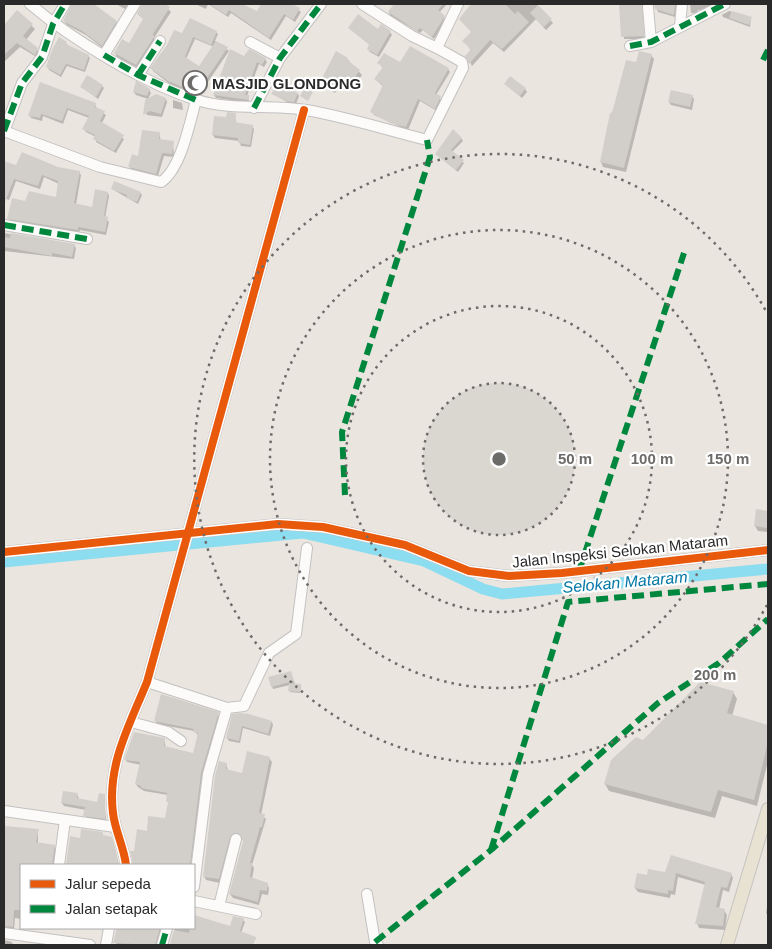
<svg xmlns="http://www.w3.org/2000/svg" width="772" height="949" viewBox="0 0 772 949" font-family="Helvetica,sans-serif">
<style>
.shadow{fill:#0003;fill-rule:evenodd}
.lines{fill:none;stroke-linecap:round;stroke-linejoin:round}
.canal{stroke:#8dddf0;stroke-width:11}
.building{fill:#d2cfcb}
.minor-casing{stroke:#c3c1c1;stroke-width:12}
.major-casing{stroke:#c5c3c1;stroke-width:14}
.minor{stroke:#fcfbfa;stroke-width:10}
.major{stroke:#e8e2d2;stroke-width:12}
.quiet{stroke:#00873e;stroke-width:6;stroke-dasharray:12 6;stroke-linecap:butt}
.cycleway-casing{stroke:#fff;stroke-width:11}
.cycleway{stroke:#e8590c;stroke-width:8}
.ring{fill:none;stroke:#6d6b69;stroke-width:2.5;stroke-dasharray:2.5 5}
.labels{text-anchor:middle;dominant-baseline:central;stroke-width:4.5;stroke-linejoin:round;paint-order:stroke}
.poi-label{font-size:15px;font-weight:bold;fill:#2a2a2a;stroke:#fff;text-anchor:start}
.street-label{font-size:15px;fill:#2a2a2a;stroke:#fff}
.water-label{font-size:16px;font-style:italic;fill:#0277a6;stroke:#fff}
.centre{fill:#6d6b69;stroke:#fff;stroke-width:2.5}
.ring-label{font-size:15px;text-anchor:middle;font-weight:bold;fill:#6d6b69;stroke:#fff;stroke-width:4.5;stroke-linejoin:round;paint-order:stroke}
</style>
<rect width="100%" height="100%" fill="#eae5df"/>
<g class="shadow">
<path d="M73,4H90L116,22L118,26L104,49L86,35L67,25L64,21Z"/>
<path d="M116,4H131L127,10Z"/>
<path d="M151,4H163L171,12L154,38L156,42L138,68L117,57L115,53L130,45Z"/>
<path d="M195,4H241L257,13L262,4H290L301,12L295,22L286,16L271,40L231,13L228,17L208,4L206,9Z"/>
<path d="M395,4H447L439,13L446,20L434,39L423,30L420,33L391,16L389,13Z"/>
<path d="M483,4H536L553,23L546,30L536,19L504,52L493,43L472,66L467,56L471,50L464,41L472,33L477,9Z"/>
<path d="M622,4H648L642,10L644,39H624Z"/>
<path d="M652,4H677L675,17L658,12L655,5Z"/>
<path d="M690,4H718L704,11L698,10L697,13H691Z"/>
<path d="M729,11L751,18L750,27L723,17L722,15Z"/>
<path d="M17,12L35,29L26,40L40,53L38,58L20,47L4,62V27Z"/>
<path d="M349,28L390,32L392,35L379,57L370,52L368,49L370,45Z"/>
<path d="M216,32L218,34L215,41L229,51L199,95L170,84L153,71L152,69L183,35ZM195,39L214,47L200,68L186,59Z"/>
<path d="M66,43L68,46L88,56L90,58L85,72L67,66L61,77L49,70L48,67Z"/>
<path d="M651,55L654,59L626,172L603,167L601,162L611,114L637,63Z"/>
<path d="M245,58L265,59L267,62L264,67L259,64L247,96L250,103L216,98L214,95Z"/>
<path d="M347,59L362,75L352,89L341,81L335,93L324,87L321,82Z"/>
<path d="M379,63L448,69L450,72L436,95L442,100L437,111L420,101L408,130L374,115L372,112L384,87L375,79L383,68Z"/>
<path d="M41,84L95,104L97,109L106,115L102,123L124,139L116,153L96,142V137L86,132L84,129L89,118L68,110L63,124L43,116L42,121L31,118L30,115Z"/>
<path d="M505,84L525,89L527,92L522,98Z"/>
<path d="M102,86L104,88L98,99L82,87Z"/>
<path d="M149,89L151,93L148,99L136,95L134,92Z"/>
<path d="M273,94H298L299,96L296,104L289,103Z"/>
<path d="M692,96L694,99L692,110L671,105L669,102Z"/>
<path d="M166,99L167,102L162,117L147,115L145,111Z"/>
<path d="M173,100L182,103L183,110L173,108Z"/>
<path d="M235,114L236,124L252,126L254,129L251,147L241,146L239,141L215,138L213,135L227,119Z"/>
<path d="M159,133L161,141L173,142L174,157L164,156L158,176L132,170L130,167Z"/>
<path d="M461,138L463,141L452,152L464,163L458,172L436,154Z"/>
<path d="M5,162L17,167L58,168L79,172L81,175L76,205L93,208L108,193L109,196L105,218L109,222L106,235L80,230L79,233L11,222L9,218L26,202L57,198L59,184L44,177L40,189L16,181L9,200L4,198Z"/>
<path d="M112,189L140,193L142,195L138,204Z"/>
<path d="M4,233L74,245L76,248L74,259L4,251Z"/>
<path d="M757,511L768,512V532L758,531L755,526Z"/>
<path d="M291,673L295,684L301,686L300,693L290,692V685L273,689L272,686Z"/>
<path d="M733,692L737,699L732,716L768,726V761L757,806L722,796L715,818L609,791L605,784L643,741Z"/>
<path d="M218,714L219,717L202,777L191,865H134L132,852L135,853L148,832L166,820L169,804L168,795L144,791L138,787L136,784L141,765L127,762L126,760L164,739L166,748L194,754L198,735L194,731L157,724L156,721Z"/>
<path d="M233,716L272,722L273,725L270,736L243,728L240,743L229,741L227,738Z"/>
<path d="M269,758L272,762L261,815L266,819L252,865L254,868L252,879L267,884L269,888L268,895L262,894L259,905L233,898L230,894L244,841L240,835L231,841L220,883L206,880L204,876L226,764L228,770L243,774Z"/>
<path d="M77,794L79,799L99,803L104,795L106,821L86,818V810L64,806L62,803Z"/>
<path d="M4,821L5,827L38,830V844L54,846L56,849L54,865H21V919L15,918L14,930H4Z"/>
<path d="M71,837L81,839L104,837L113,841L119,865H67Z"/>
<path d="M672,856L731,874L733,878L729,892L723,890L719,909L724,910L727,915L725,930L699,928L697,923L706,885L678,877L675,895L671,894L670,898L638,892L635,888L648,877L666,874Z"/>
<path d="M768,902V916L766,913Z"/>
<path d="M194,917L231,927L243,920L245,922L241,933L256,938L252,945H170L175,928H194Z"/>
<path d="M119,928H163L158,945H116Z"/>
<path d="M4,940L12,942L13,945H4Z"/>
</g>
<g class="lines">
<path class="canal" d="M4,562L303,533L424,561L483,589L502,594L768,569"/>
</g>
<g class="building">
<path d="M72,4H94L117,21L102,46L82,31L63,21Z"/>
<path d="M142,4H165L170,7L153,34L154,37L136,65L114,53L122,39L129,43L143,19L137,14Z"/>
<path d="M209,4H242L257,11L261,4H292L300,8L293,20L284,14L269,38L229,10L226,15Z"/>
<path d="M394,4H443L438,10L445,16L432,37L420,28L417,31L388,12Z"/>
<path d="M471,4H505L515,14L518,11L529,22L502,49L490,40L469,64L465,56L471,49L462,41L471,32L459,19Z"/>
<path d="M619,4H642L644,36L621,37Z"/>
<path d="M654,4H675L674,15L655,9Z"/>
<path d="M538,5L552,19L544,27L530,13Z"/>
<path d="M17,10L33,24L23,36L38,48L35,55L17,43L4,55V25Z"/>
<path d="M732,11L752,17L749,25L729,18Z"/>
<path d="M358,14L378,29L381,24L391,31L377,55L367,49L369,44L348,28Z"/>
<path d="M190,18L217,31L211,45L193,37L185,57L199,66L216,41L228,47L197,93L168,81L150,68L167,45L174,30L182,33Z"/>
<path d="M59,37L67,42L66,44L89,55L84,70L66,64L60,75L46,67L52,50Z"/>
<path d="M410,46L449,68L435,93L441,96L435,109L418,99L406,127L390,123L370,112L383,85L374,79L383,67L377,63L384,53L400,62Z"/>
<path d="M230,49L244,56L249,49L266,58L262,65L257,62L245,95H249V100L213,95Z"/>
<path d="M336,51L348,58L347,60L360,70L349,85L338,77L332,89L320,82Z"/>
<path d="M639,51L652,54L624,168L600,162L610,113H612L626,60L636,62Z"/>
<path d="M87,75L103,85L96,97L80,87Z"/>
<path d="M510,76L526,88L520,96L504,84Z"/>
<path d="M136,81L150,89L147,96L133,92Z"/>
<path d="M40,82L96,103L95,107L105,111L100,121L124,135L114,151L93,139L95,135L82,129L89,116L67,108L62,121L41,114L40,118L28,116Z"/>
<path d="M279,83L298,93L294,102L287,101L271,94Z"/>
<path d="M305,87L313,92L308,101L300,96Z"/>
<path d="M671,90L693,95L690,107L668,102Z"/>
<path d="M156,94L166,98L161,114L150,111L143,115L145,100Z"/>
<path d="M227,112L236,113L235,122L253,125L250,145L238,143V138L212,135L214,116L226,117Z"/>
<path d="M453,129L462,138L451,150L464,160L456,170L435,154Z"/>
<path d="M142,130L160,132L159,139L174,141L172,154L162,153L156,174L128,167L132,154L138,156Z"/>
<path d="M22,152L58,167L80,171L74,203L92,207L95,189L108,192L104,216L108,217L105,232L78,227V230L7,219L12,198L25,201L29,191L56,197L58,181L42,175L38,186L14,179L4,205V161L16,165Z"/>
<path d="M114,181L141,192L137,202L126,198L127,195L111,189Z"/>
<path d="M11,233L75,244L72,257L52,253V256L4,247V237L10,238Z"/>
<path d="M756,509L768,511V528L754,526Z"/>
<path d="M291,671L294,681L271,687L268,677Z"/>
<path d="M700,682L734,691L727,713L768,725V742L754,800L718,790L711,812L604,784L611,760L636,737L643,740Z"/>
<path d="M289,683L301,684L300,692L288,691Z"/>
<path d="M161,694L219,712L201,773L190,865H133L130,851H134L137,829L147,831L148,816L165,818L168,802H166L167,793L141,788V786L135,784L140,762L124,760L134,732L165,738L164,746L193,753L198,733L193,732L194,729L154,721Z"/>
<path d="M240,713L249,714L272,721L268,734L242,726L239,741L226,738L232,714Z"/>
<path d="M247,751L270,757L259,813L265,814L262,827H260L250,863H252L250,877L268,883L267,891L260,890L258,902L229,894L243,841L238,833H234L230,837L219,879L203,877L215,775L219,761L227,763L226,769L242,773Z"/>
<path d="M63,791L78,793L77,798L97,802L99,793L105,794V819L83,816L85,807L61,803Z"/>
<path d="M4,826L39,829L36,842L55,845L52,865H21V910H14L13,927L4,926Z"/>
<path d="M81,829L103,832V835L112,837L119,865H66L70,836L80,838Z"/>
<path d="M671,855L732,873L727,888L721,887L716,907L725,909L723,926L695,924L705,882L676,873L673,891L668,890V894L634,888L637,873L647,875L648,869L665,872Z"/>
<path d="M194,915L230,926L233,916L244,918L240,931L256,937L253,945L170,944L174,930L189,933L190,928H194Z"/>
<path d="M117,928H160L155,945L113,943Z"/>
</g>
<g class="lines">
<defs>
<g id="minor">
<path d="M30,4C71,39 145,84 197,100C232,111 270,104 306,110C347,117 387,130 427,140L463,68L462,62L437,48L458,4"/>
<path d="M362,4L412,36L437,48"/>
<path d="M648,7L651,42"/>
<path d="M680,26L682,4"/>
<path d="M250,42L280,58"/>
<path d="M630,46L651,42L725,4"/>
<path d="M104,55L135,4"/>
<path d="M138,75L160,41"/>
<path d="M254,108L280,58L321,4"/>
<path d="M4,131L100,167L161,182C181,169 190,122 196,100"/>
<path d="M4,132L22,83L42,57L53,24L65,4"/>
<path d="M4,225L87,239"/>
<path d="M4,552L278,524L323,527L405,545L469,571L509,576L562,573L768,550"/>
<path d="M147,682L227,708L208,774L194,887"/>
<path d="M227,708L244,706L269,653L296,634L307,548"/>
<path d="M131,722L168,732L181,741"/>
<path d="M4,811L115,827"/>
<path d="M59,865L65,820"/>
<path d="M126,865C124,847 115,831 113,813C107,765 129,726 147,682L304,110"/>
<path d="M367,894L375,942L378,945"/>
<path d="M194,901L256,914"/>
<path d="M219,906L236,839"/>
<path d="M4,933L90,945"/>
<path d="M106,945L109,928"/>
<path d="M162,945L167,928"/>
</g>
<path id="major" d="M727,945L768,809"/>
</defs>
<use href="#minor" class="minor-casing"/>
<use href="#major" class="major-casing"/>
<use href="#minor" class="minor"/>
<use href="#major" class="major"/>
<g class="quiet">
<path d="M630,46L651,42L725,4"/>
<path d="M104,55L138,75L196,100"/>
<path d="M763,60L768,50"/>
<path d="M138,75L160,41"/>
<path d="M254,108L280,58L321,4"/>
<path d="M4,131L22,83L42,57L53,24L65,4"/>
<path d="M4,225L87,239"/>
<path d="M345,495L342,432L430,157L427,140"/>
<path d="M579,571L684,253"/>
<path d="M491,850L568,602L768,584"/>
<path d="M375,942L491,850L658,703L719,663L768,619"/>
<path d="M162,945L167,928"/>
</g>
<defs>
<g id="cycleway">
<path d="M4,552L278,524L323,527L405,545L469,571L509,576L562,573L768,550"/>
<path d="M126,865C124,847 115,831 113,813C107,765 129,726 147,682L304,110"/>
</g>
</defs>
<use href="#cycleway" class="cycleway-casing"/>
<use href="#cycleway" class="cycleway"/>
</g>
<circle cx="499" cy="459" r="76" fill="#6d6b69" fill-opacity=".12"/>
<g class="ring">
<circle cx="499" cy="459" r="76"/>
<circle cx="499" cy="459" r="153"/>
<circle cx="499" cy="459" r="229"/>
<path d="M767 605A305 305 0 1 1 767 313"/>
</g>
<defs>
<symbol id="mosque-ring" viewBox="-11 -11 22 22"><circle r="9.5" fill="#fff" stroke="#6d6b69" stroke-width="1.5"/><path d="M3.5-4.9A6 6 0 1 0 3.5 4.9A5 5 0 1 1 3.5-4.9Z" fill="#6d6b69"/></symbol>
</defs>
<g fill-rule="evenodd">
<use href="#mosque-ring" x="181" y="69" width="28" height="28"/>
</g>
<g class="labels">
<g class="poi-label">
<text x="212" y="83">MASJID GLONDONG</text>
</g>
<g class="street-label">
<text transform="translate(620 551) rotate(-6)">Jalan Inspeksi Selokan Mataram</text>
</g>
<g class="water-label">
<text transform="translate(625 582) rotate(-5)">Selokan Mataram</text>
</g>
</g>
<circle cx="499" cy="459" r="8" class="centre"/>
<g class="ring-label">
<text x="575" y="464">50 m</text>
<text x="652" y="464">100 m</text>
<text x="728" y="464">150 m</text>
<text x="715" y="680">200 m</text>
</g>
<rect width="772" height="949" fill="none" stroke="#2a2a2a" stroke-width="10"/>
<rect x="20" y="864" width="175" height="65" fill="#ffffff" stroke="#aaaaaa"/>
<rect x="30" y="880" width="25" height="8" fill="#e8590c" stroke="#aaaaaa"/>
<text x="65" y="889" font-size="15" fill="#2a2a2a">Jalur sepeda</text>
<rect x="30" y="905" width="25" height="8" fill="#00873e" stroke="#aaaaaa"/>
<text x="65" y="914" font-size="15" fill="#2a2a2a">Jalan setapak</text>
</svg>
